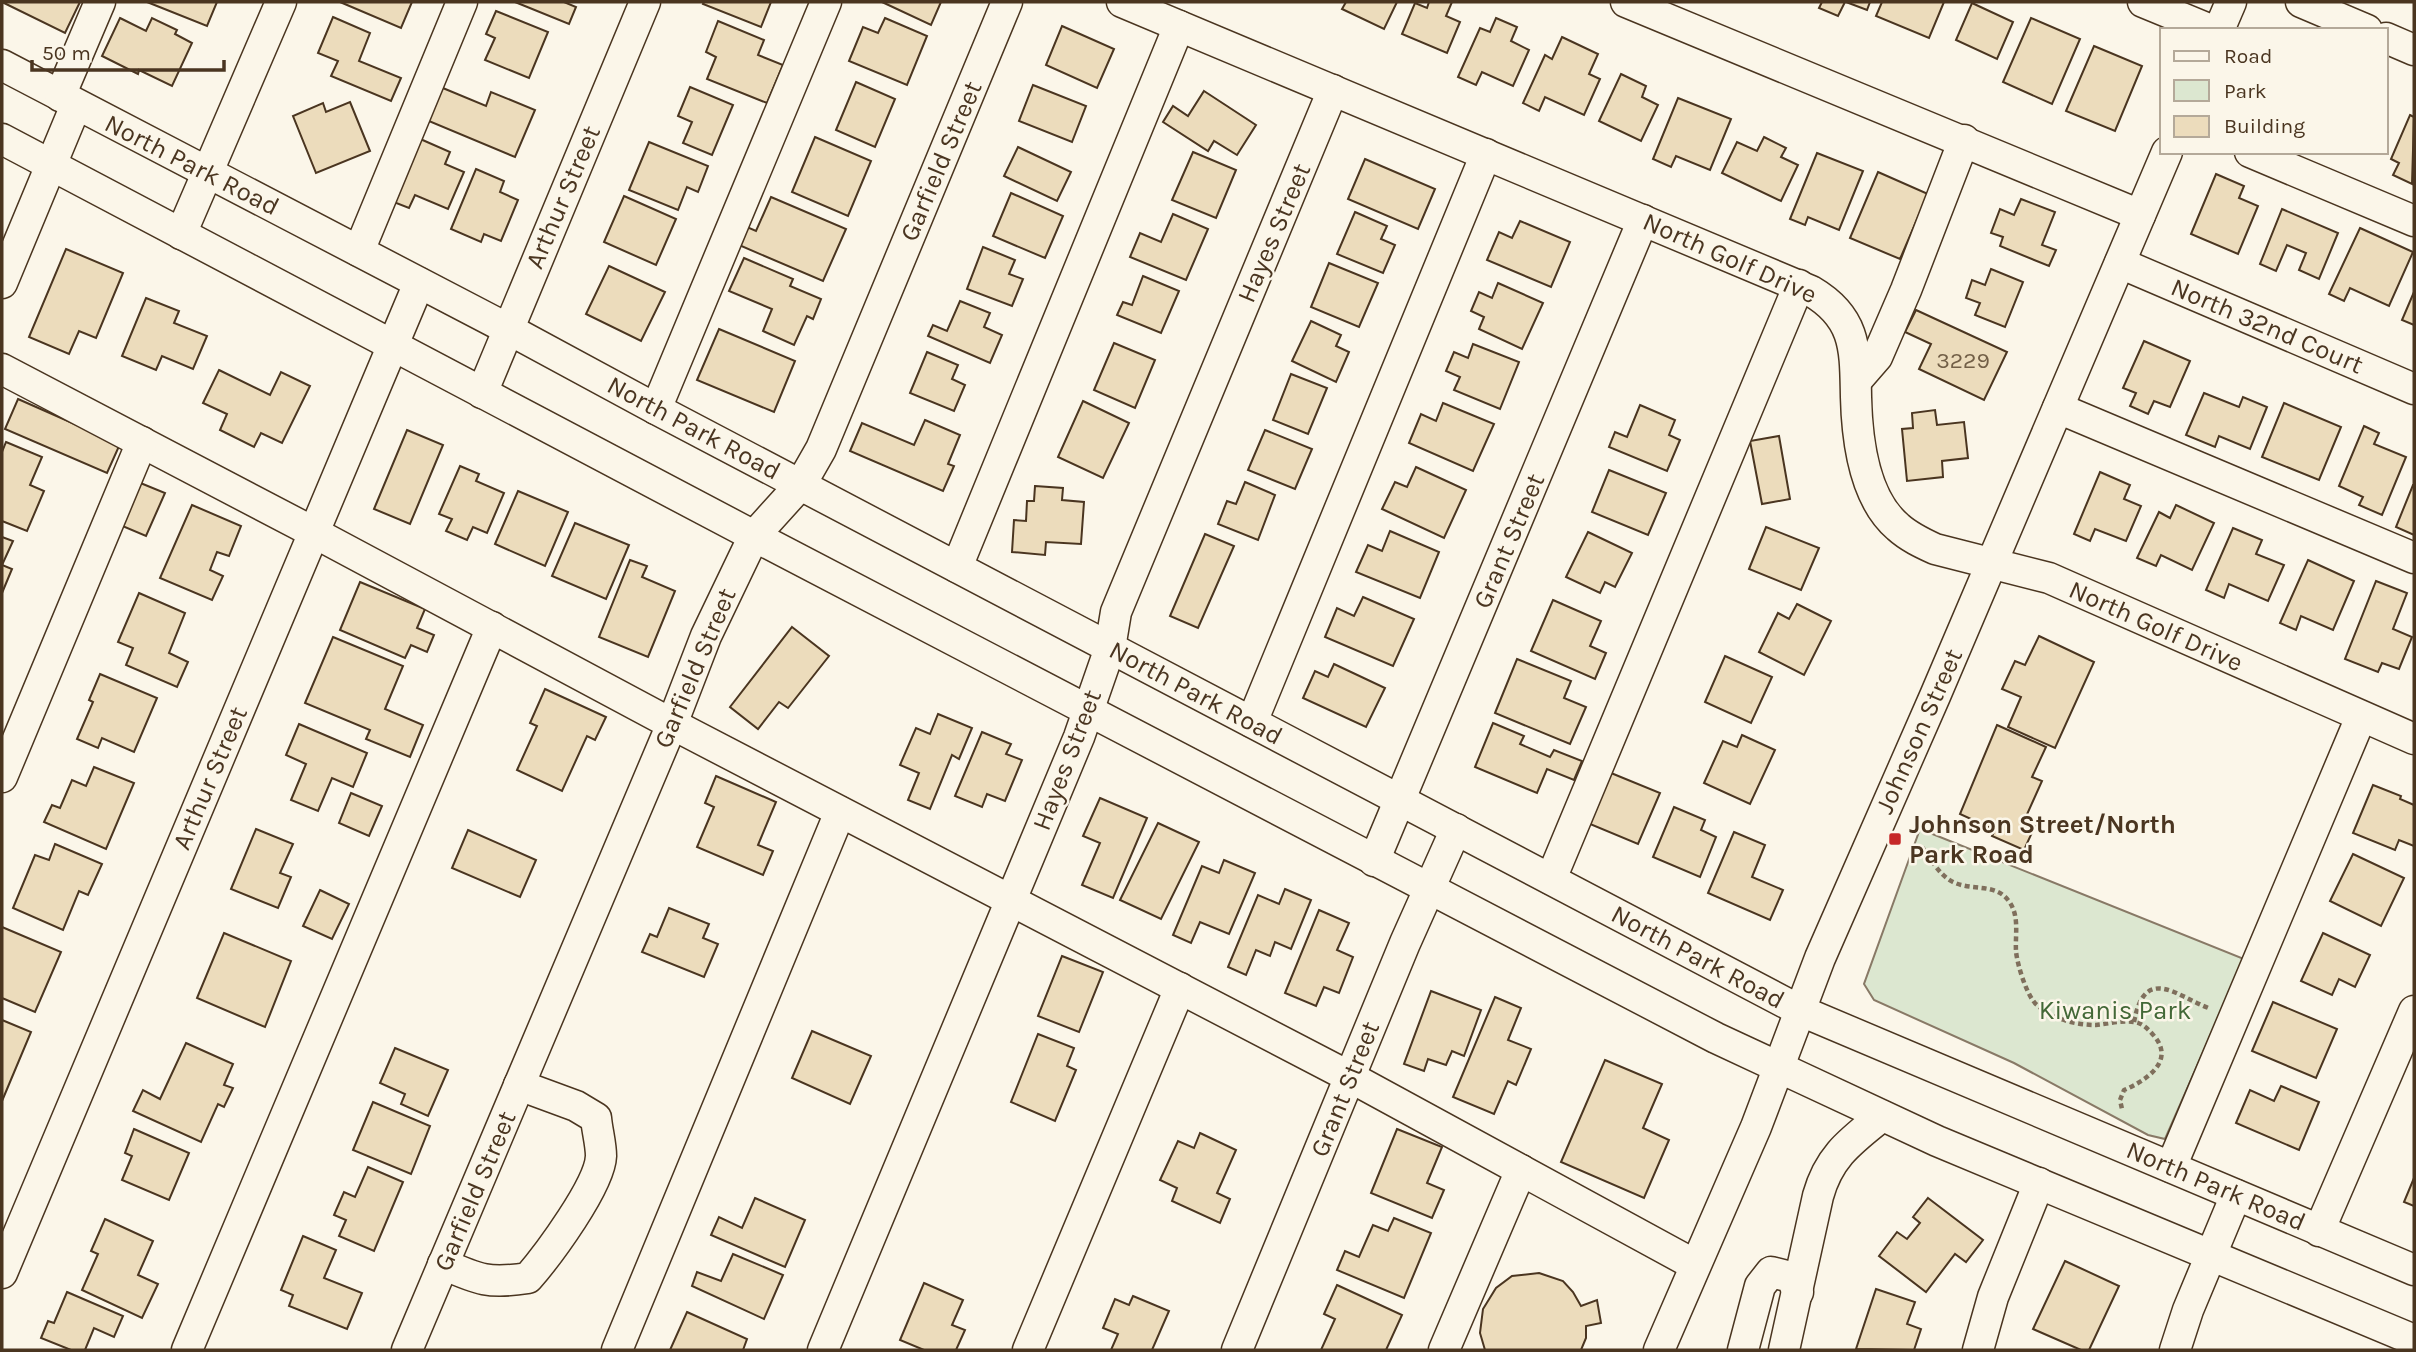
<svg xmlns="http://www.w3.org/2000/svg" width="2416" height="1352" viewBox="0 0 2416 1352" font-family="Karla,sans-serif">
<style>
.green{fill:#dce7d0;stroke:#887966;stroke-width:2}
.building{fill:#ecdcbc;stroke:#4a3520;stroke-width:2}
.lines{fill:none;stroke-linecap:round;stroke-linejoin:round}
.minor-casing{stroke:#4a3520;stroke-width:33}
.path{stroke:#7f6f5c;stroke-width:4.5;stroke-dasharray:5 3.5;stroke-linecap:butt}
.minor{stroke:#fbf6e9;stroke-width:30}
.poi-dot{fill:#c62828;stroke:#fbf6e9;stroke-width:2.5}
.labels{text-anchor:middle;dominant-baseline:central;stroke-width:5;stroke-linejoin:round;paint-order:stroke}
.number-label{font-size:23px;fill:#725f47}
.street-label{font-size:26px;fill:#4a3520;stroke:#fbf6e9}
.poi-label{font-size:26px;font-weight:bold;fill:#4a3520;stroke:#fbf6e9;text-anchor:start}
.park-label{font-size:26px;fill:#436837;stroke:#fbf6e9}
</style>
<rect width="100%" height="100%" fill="#fbf6e9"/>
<path class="green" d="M1920,829L2244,959L2165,1139L2148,1135L2014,1063L1874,1000L1864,984Z"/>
<g class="building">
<path d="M2,2H80L65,33Z"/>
<path d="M147,2H217L207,26Z"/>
<path d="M340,2H412L401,28Z"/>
<path d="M515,2H564L576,7L569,24Z"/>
<path d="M704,2H771L761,27L703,4Z"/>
<path d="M882,2H941L931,25Z"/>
<path d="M1346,2H1397L1384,29L1342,9Z"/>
<path d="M1429,2H1452L1446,16L1460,22L1447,53L1402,34L1415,3L1427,8Z"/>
<path d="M1822,2H1845L1838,16L1819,8Z"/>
<path d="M1846,2H1870L1867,10Z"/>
<path d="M1882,2H1944L1929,38L1876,16Z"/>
<path d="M1972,3L2013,22L1997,59L1956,40Z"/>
<path d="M496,11L548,32L529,78L485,60L495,38L486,34Z"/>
<path d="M333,17L370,33L359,61L401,78L391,101L331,76L338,61L318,53Z"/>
<path d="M120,18L146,31L152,18L177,30L175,34L192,43L172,86L139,70L138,74L102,56Z"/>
<path d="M885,18L927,36L907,85L849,61L863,27L878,33Z"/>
<path d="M1496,18L1517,27L1511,41L1529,50L1513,86L1482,72L1476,85L1458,77L1480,28L1490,32Z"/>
<path d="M2031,18L2080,39L2052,104L2003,82Z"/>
<path d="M718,21L764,40L758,55L783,65L767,103L707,79L716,57L706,52Z"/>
<path d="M1062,26L1114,49L1097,88L1046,65Z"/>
<path d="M1562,37L1598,54L1589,74L1600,79L1584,115L1545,97L1539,111L1523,103L1545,55L1552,59Z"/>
<path d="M2094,46L2142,66L2115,131L2066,111Z"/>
<path d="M1621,74L1646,86L1642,97L1658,105L1641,141L1599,121Z"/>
<path d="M856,82L895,99L875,147L836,130Z"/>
<path d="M1033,85L1086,106L1072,142L1019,121Z"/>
<path d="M438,86L486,106L491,92L535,110L515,157L424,119Z"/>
<path d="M690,87L733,105L712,155L683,143L692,122L678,116Z"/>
<path d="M1204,91L1256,125L1237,155L1214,141L1208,151L1163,122L1173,106L1188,116Z"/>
<path d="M1678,98L1731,119L1710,170L1676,156L1671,167L1653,159Z"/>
<path d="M350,102L370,151L316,173L293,116L323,103L326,112Z"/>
<path d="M2410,115L2414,117L2412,184L2393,175L2399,163L2391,159Z"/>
<path d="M815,137L871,161L848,216L792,192Z"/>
<path d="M1764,137L1786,148L1781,157L1798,165L1781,201L1722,173L1737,142L1757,151Z"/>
<path d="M418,138L450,152L445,164L464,172L448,209L415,195L409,208L391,201Z"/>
<path d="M649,142L708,166L698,192L687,187L678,210L629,190Z"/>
<path d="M1018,147L1071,172L1057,201L1004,176Z"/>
<path d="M1193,152L1236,170L1216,218L1172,200Z"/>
<path d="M1817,153L1863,171L1839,230L1808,217L1805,225L1790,219Z"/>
<path d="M1365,159L1435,189L1418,229L1348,199Z"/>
<path d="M476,169L504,181L500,192L518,200L501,241L484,234L481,242L451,229Z"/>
<path d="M1878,172L1928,194L1900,259L1850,238Z"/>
<path d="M2216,174L2244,186L2239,198L2258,206L2238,254L2191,234Z"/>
<path d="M1011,193L1063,216L1045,258L993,236Z"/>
<path d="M624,196L676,219L656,265L604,242Z"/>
<path d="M771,197L846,229L823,281L739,245L747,227L756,231Z"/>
<path d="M2021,199L2055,212L2042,245L2056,250L2049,266L2000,246L2003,237L1991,233L2000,209L2014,215Z"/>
<path d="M2282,209L2338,233L2319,279L2299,270L2306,253L2287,245L2276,271L2260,264Z"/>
<path d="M1355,212L1387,226L1381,239L1395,245L1383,273L1337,254Z"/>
<path d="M1173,214L1208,229L1186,280L1130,257L1140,233L1161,242Z"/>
<path d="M1520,221L1570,242L1551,287L1487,260L1499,232L1512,238Z"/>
<path d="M2360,228L2413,252L2389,306L2350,288L2344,301L2329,294Z"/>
<path d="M983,247L1015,260L1009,274L1023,279L1012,306L967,289Z"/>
<path d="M66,249L123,273L96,338L79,331L69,354L29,337Z"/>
<path d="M744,258L793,279L790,286L821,299L813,319L807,316L794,345L763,331L772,309L729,291Z"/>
<path d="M1329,263L1378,283L1359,327L1311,307Z"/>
<path d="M609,266L665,292L641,341L586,314Z"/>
<path d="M1991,269L2023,282L2005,327L1975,315L1980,303L1966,298L1972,280L1985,285Z"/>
<path d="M1143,276L1179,291L1161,333L1117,315L1123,302L1132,305Z"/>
<path d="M1498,283L1543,303L1522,349L1479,329L1484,317L1471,311L1479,292L1492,298Z"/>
<path d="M2414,292V325L2402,320Z"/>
<path d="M146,298L179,311L174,323L207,336L193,369L162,356L156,370L122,356Z"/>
<path d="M960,301L990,313L984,327L1002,335L990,363L928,336L933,325L947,331Z"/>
<path d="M1916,310L2007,352L1984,400L1919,369L1931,344L1905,332Z"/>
<path d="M1311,321L1341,335L1336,346L1349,352L1336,382L1292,361Z"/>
<path d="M719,329L795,361L774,412L697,380Z"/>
<path d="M2144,341L2190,361L2170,407L2154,401L2148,414L2130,406L2136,393L2123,388Z"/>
<path d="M1114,343L1155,360L1135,408L1094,390Z"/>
<path d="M1473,344L1519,362L1500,409L1454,390L1460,377L1446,371L1454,352L1468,358Z"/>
<path d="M927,352L958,365L952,379L965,385L954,411L910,393Z"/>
<path d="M219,370L270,395L281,372L310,386L282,443L261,433L254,447L220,430L227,414L203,403Z"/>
<path d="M1291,374L1327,388L1308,434L1273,420Z"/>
<path d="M2204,393L2239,407L2243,397L2267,407L2250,449L2219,436L2215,447L2186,435Z"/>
<path d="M18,399L120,444L107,473L5,429Z"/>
<path d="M1083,401L1129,423L1103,478L1058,457Z"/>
<path d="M1443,403L1494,424L1473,471L1409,443L1421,414L1436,421Z"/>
<path d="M2284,403L2341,427L2319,480L2262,457Z"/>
<path d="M1640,405L1675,420L1669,435L1680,440L1667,471L1609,447L1615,432L1627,437Z"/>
<path d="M1935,410L1937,425L1964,422L1968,458L1942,461L1943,477L1907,481L1902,429L1913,428L1912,413Z"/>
<path d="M925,420L960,435L948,464L954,466L943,491L850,451L862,423L914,445Z"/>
<path d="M2364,426L2379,433L2374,444L2406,457L2382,515L2359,505L2363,497L2339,486Z"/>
<path d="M407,430L443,445L410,524L374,509Z"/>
<path d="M1265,430L1312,449L1295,489L1248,470Z"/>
<path d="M1779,436L1790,499L1762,504L1750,441Z"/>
<path d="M6,442L42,457L30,485L44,491L27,531L2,521V452Z"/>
<path d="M460,466L479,474L476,481L504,493L487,533L473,527L467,540L446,531L452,519L439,514Z"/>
<path d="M1416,467L1466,490L1444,538L1382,509L1395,482L1407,487Z"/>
<path d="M1609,470L1666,493L1648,535L1592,512Z"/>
<path d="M2100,472L2130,485L2124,499L2141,506L2126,541L2095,529L2090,541L2074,534Z"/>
<path d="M138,482L165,493L146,536L120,525Z"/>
<path d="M1245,482L1275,495L1258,540L1218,524L1227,501L1236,504Z"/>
<path d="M2413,485H2414V535L2396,527Z"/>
<path d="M1035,486L1063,488L1062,500L1084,502L1081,544L1046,542L1045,555L1012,552L1014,520L1026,521L1027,501H1034Z"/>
<path d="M518,491L568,512L545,566L495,544Z"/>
<path d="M192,505L241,526L229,556L217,552L210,570L223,576L212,600L160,578Z"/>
<path d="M2176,505L2214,523L2192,570L2161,555L2156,566L2137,558L2159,512L2170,518Z"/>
<path d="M575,523L629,545L606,599L552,576Z"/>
<path d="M1766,527L1819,548L1801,590L1749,569Z"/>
<path d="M2233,528L2262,540L2256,554L2284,565L2268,601L2229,584L2224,598L2206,590Z"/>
<path d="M1390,531L1439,552L1420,598L1356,572L1368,545L1382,551Z"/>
<path d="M1588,532L1632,553L1615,587L1605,582L1600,593L1566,577Z"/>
<path d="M1205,534L1234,546L1198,628L1170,616Z"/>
<path d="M2,537L13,541L2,565L12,569L2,593Z"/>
<path d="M630,560L647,566L642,577L675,591L648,657L599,637Z"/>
<path d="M2308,560L2354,581L2333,630L2301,616L2296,630L2280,623Z"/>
<path d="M2376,581L2407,593L2393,629L2412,637L2399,669L2382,663L2378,672L2345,659Z"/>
<path d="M360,582L425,609L417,628L434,635L427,652L411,645L405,658L340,630Z"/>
<path d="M139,593L185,613L169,653L188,662L177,687L126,665L133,648L118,642Z"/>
<path d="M1363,597L1414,619L1393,666L1325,637L1337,608L1354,616Z"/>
<path d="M1553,600L1601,621L1590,646L1606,653L1595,679L1531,651Z"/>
<path d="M1797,604L1831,621L1804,675L1759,652L1778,613L1789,619Z"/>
<path d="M792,627L829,656L788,708L779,702L758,729L730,707Z"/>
<path d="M2039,636L2094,662L2055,748L2008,727L2021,697L2002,689L2015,661L2025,665Z"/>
<path d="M333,637L403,666L385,709L423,725L410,757L366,739L370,730L305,703Z"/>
<path d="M1725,656L1772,677L1751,723L1705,702Z"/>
<path d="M1517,659L1571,681L1564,698L1586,707L1570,744L1495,713Z"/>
<path d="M1334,664L1385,688L1366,727L1303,698L1315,671L1328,677Z"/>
<path d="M100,674L157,698L134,752L102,738L98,748L77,739L93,702L89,700Z"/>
<path d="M545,689L606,717L595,740L587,736L562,791L517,770L537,726L530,723Z"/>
<path d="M938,714L972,728L959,759L952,755L930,809L908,800L919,773L900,765L916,728L930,734Z"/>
<path d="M1493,723L1524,736L1520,744L1550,757L1554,750L1582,761L1574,780L1547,769L1537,793L1475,767Z"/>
<path d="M299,724L367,753L353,787L332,778L318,811L291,800L306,764L286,755Z"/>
<path d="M1997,725L2046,747L2032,777L2042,781L2024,821L2035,826L2024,850L1992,836L1995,830L1960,814Z"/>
<path d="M982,732L1011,744L1006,754L1022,760L1005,801L987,794L982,807L955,796Z"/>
<path d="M1742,735L1775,750L1750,804L1704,783L1723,741L1737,747Z"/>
<path d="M94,767L134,783L106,849L44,822L52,805L60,808L72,780L86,786Z"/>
<path d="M1611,773L1660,793L1638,844L1590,824Z"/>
<path d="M716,776L776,802L758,845L773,851L763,875L697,847L714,807L705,803Z"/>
<path d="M2373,785L2401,796L2400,799L2414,805V846L2399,840L2395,850L2353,833Z"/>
<path d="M351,793L382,806L369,836L339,823Z"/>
<path d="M1100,798L1147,818L1113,898L1082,885L1100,843L1083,836Z"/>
<path d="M1674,807L1705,820L1701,830L1716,837L1700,877L1653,857Z"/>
<path d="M1158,823L1199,842L1161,919L1120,900Z"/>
<path d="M256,829L293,844L280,873L291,877L278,908L231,889Z"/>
<path d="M468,830L536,860L520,897L452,868Z"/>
<path d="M1734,832L1765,845L1752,877L1783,890L1770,920L1708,893Z"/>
<path d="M55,844L102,864L88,895L79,891L63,930L13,908L35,855L49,860Z"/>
<path d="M2353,854L2404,878L2381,926L2330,901Z"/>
<path d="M1224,860L1255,873L1229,934L1200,922L1191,943L1173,935L1202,866L1219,873Z"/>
<path d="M1285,889L1311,900L1291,949L1275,942L1270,956L1256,950L1246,975L1228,967L1258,895L1279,904Z"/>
<path d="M320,890L349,904L332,939L303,926Z"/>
<path d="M669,908L709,924L703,938L718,944L704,977L642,952L650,934L657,937Z"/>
<path d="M1319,910L1349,923L1337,950L1353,957L1339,993L1324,987L1316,1006L1285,993Z"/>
<path d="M2,927L61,952L35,1012L2,998Z"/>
<path d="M224,933L291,961L265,1027L197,998Z"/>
<path d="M2323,933L2370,955L2355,987L2339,979L2332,995L2301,981Z"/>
<path d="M1062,956L1103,972L1079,1032L1038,1016Z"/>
<path d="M1431,991L1481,1010L1464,1056L1452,1051L1446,1065L1428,1059L1424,1071L1404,1064Z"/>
<path d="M1495,997L1521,1008L1508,1040L1531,1049L1516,1085L1508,1081L1494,1114L1453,1097Z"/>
<path d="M2273,1002L2337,1029L2316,1078L2252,1051Z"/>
<path d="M2,1020L31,1032L2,1101Z"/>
<path d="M812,1031L871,1056L850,1104L792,1078Z"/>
<path d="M1038,1034L1074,1048L1067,1066L1076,1070L1055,1121L1011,1102Z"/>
<path d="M186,1043L233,1064L224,1085L233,1088L224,1107L218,1104L201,1142L133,1111L143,1090L160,1099Z"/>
<path d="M395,1048L448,1070L428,1116L401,1104L405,1094L380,1083Z"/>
<path d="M1605,1060L1662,1084L1643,1128L1669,1140L1644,1198L1561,1162Z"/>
<path d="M2281,1086L2319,1102L2299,1150L2236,1123L2250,1090L2274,1101Z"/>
<path d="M373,1102L430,1126L411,1174L353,1150Z"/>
<path d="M134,1129L189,1153L169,1200L122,1180L132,1156L125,1153Z"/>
<path d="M1397,1129L1442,1147L1427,1183L1444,1190L1432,1218L1371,1193Z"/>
<path d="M1200,1133L1236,1150L1217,1193L1230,1199L1220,1223L1172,1201L1177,1188L1160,1180L1178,1141L1194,1148Z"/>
<path d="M368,1167L403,1182L374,1251L339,1236L346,1220L334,1215L344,1192L355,1197Z"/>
<path d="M2414,1178V1206L2404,1202Z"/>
<path d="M755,1198L805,1220L785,1267L711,1235L719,1217L742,1228Z"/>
<path d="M1928,1198L1983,1240L1966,1262L1955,1254L1926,1292L1879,1256L1897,1232L1907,1239L1920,1223L1913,1217Z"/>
<path d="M1394,1218L1431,1233L1404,1298L1337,1270L1345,1251L1359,1257L1373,1225L1388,1231Z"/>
<path d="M105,1219L153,1241L138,1275L158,1284L142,1318L82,1290L98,1254L91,1251Z"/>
<path d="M303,1236L336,1250L324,1278L362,1293L347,1329L289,1306L293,1295L281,1290Z"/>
<path d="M733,1254L783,1275L764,1319L692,1286L697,1272L721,1281Z"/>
<path d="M2065,1261L2119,1286L2089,1350H2081L2033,1329Z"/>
<path d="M1539,1273L1563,1281L1573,1292L1581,1306L1597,1300L1601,1323L1586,1326V1338L1581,1350H1485L1480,1333L1483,1309L1496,1288L1512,1276Z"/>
<path d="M924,1283L963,1300L952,1325L965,1330L956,1350H924L900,1340Z"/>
<path d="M1337,1285L1402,1315L1386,1350H1321L1335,1319L1324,1314Z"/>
<path d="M1876,1289L1915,1302L1907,1324L1921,1329L1914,1350L1856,1349Z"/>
<path d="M67,1292L123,1316L114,1337L94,1328L85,1350H71L41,1338L48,1321L54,1323Z"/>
<path d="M1133,1296L1169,1311L1152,1350H1111L1118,1334L1103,1328L1115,1299L1129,1305Z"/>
<path d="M687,1312L747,1339L743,1350H670Z"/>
</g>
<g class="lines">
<defs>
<g id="minor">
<path d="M1122,2L1811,291C1857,318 1855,350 1856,397C1857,440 1864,498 1898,527C1909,537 1922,543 1935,549L2049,578L2414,739"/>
<path d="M1626,2L2140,215"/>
<path d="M2143,2L2211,30"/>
<path d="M2301,2L2367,30"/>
<path d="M2219,30L2231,2"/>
<path d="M2386,38L2414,50"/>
<path d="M2,65L508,329L656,409L1801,1011L2414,1270"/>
<path d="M60,96L100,2"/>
<path d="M2,139L754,536L1716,1038L1937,1141L2414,1340"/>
<path d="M2250,152L2414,221"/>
<path d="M181,234L281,2"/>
<path d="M359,251L462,2"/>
<path d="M2120,263L2414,389"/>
<path d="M2,283L76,105"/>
<path d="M2,369L313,532L672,724L1350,1077L1695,1265"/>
<path d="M1857,380L1877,357L1906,290L1964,140"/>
<path d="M482,393L645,2"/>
<path d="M2058,408L2414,558"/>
<path d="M656,409L826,2"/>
<path d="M957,567L1179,26"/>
<path d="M1252,722L1486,154"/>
<path d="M2,777L142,442"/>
<path d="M1374,861L1643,220"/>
<path d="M1551,879L1799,285"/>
<path d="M2171,1167L2361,717"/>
<path d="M2319,1231L2414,1011"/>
<path d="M443,1264C479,1280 489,1284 528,1278C548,1255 600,1185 601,1156C601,1144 597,1130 596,1118L576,1106L519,1085"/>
<path d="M2,1273L419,283"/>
<path d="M187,1350L492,627"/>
<path d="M407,1350L672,724L706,636L754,536L801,484L821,449L1007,2"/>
<path d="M617,1350L840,812"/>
<path d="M823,1350L1079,737L1110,648L1116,612L1333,90"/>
<path d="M1028,1350L1180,988"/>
<path d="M1237,1350L1405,943L1456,829"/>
<path d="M1444,1350L1521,1170"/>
<path d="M1659,1350L1756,1127L1820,958L1935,696L2167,152"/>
<path d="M1743,1350L1760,1286L1771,1272L1791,1277L1798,1292"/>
<path d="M1784,1350L1818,1196C1829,1156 1851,1141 1882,1116"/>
<path d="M1978,1350L1993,1297L2039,1183"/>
<path d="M2175,1350L2188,1310L2236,1195"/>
</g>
</defs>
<use href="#minor" class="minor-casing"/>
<g class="path">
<path d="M1922,847C1931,859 1939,875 1953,882C1971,891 1995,883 2008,900C2020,915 2015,934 2016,951C2017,964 2027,997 2037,1005C2052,1019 2076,1025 2096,1025C2108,1024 2122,1020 2134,1022C2143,1023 2149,1030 2155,1037C2175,1062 2145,1081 2124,1090L2120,1100L2122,1109"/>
<path d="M2134,1022C2145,964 2176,996 2211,1009"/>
</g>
<use href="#minor" class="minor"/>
</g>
<rect class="poi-dot" x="1888" y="832" width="14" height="14" rx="3.5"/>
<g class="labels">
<g class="number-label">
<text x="1963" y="360">3229</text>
</g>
<g class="street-label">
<text transform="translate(941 161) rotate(-67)">Garfield Street</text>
<text transform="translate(192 165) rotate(27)">North Park Road</text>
<text transform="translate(563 197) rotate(-67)">Arthur Street</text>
<text transform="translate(1274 233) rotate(-67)">Hayes Street</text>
<text transform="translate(1730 258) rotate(24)">North Golf Drive</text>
<text transform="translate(2267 326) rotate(23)">North 32nd Court</text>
<text transform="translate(694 428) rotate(28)">North Park Road</text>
<text transform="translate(1509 541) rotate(-67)">Grant Street</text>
<text transform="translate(2156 626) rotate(24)">North Golf Drive</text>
<text transform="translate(695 668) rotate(-67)">Garfield Street</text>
<text transform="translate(1196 693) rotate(28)">North Park Road</text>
<text transform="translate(1919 731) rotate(-66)">Johnson Street</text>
<text transform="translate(1067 760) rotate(-69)">Hayes Street</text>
<text transform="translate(210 778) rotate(-67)">Arthur Street</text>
<text transform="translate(1698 957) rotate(28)">North Park Road</text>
<text transform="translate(1345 1089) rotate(-68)">Grant Street</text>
<text transform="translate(2216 1186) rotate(23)">North Park Road</text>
<text transform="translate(475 1191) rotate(-67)">Garfield Street</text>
</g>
<g class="poi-label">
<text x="1909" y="824">Johnson Street/North<tspan x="1909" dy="30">Park Road</tspan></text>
</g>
<g class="park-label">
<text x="2115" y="1010">Kiwanis Park</text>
</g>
</g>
<rect width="2416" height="1352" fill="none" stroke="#4a3520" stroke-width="7"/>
<rect x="2160" y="28" width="228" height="126" fill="#fbf6e9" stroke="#b4a999" stroke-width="2"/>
<rect x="2174" y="51" width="35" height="10" fill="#fbf6e9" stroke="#b4a999" stroke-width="2"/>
<text x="2224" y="63" font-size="21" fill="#4a3520">Road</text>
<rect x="2174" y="80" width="35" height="21" fill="#dce7d0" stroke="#b4a999" stroke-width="2"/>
<text x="2224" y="98" font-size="21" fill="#4a3520">Park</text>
<rect x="2174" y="116" width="35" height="21" fill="#ecdcbc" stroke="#b4a999" stroke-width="2"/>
<text x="2224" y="133" font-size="21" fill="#4a3520">Building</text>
<path d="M32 60v10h192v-10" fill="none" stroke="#4a3520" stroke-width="3.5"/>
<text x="42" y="60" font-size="21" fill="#4a3520" stroke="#fbf6e9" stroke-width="5" paint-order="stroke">50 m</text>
</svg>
